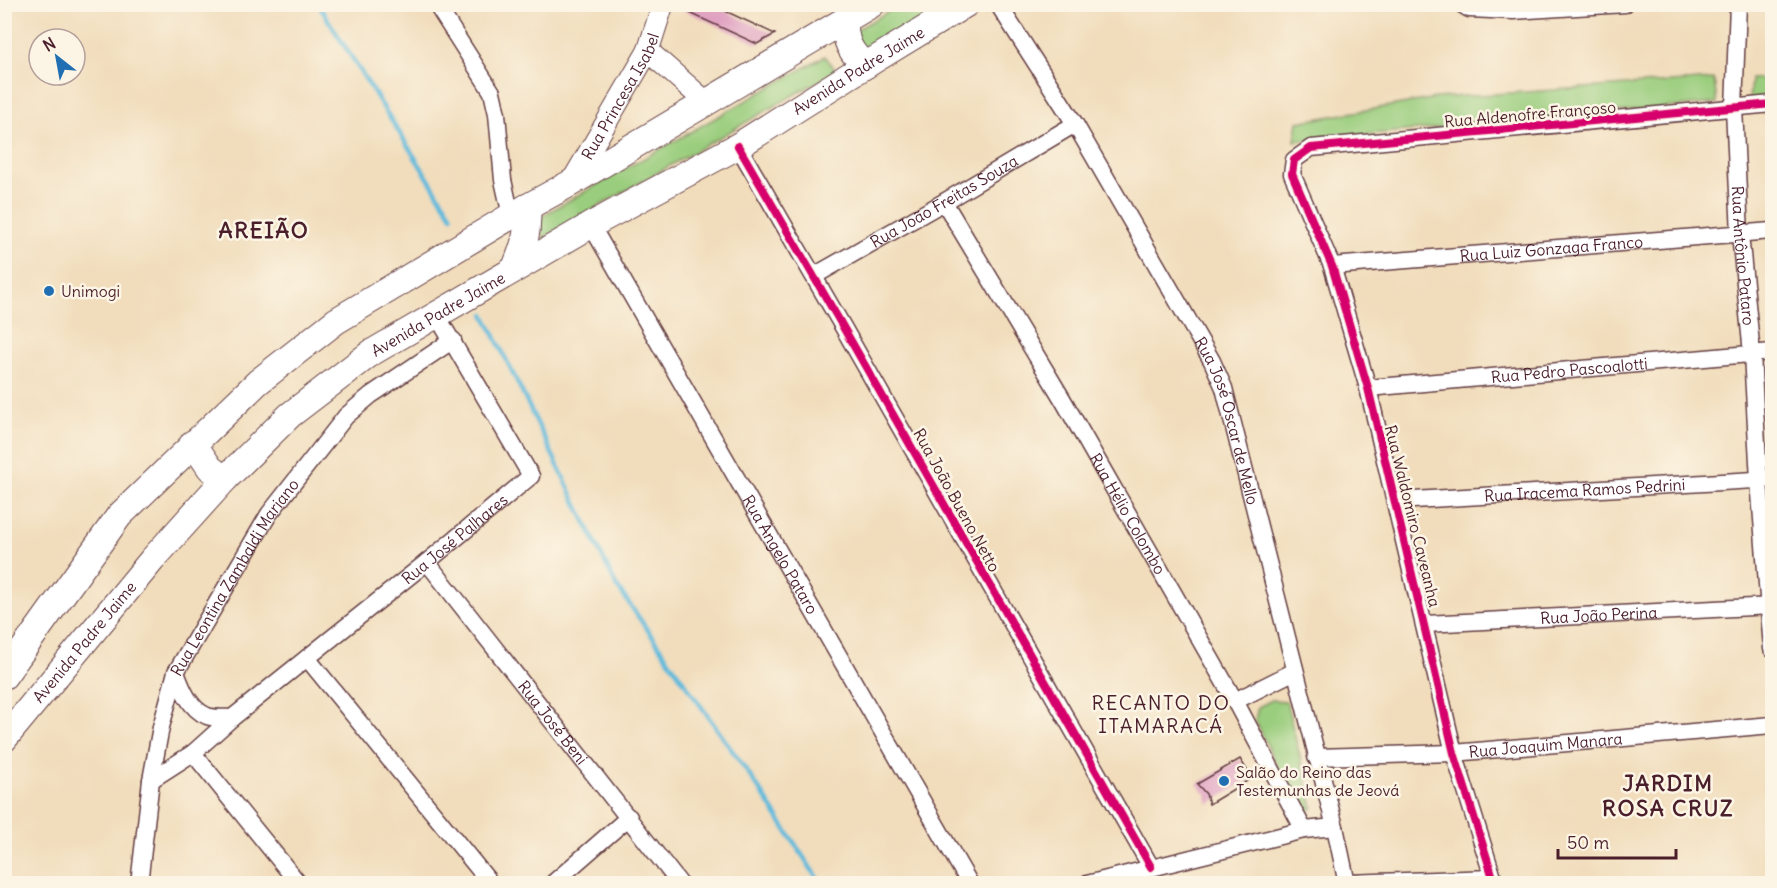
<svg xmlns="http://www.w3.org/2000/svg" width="1777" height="888" viewBox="0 0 1777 888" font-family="Delius,sans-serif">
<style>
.green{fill:#9acd7d;stroke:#727654;stroke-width:1.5}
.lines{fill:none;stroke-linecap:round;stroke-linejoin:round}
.stream{stroke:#5ebadc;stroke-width:4.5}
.building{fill:#de9cbf}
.minor-casing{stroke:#633c41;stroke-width:19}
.tertiary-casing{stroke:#633c41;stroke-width:23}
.primary-casing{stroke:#633c41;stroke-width:28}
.minor{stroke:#fff;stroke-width:16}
.tertiary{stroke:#fff;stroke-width:21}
.primary{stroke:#fff;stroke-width:26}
.cycleway-casing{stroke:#fcf5e5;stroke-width:11}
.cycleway{stroke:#d6006c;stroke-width:8}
.poi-dot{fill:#1f6fb2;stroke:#fcf5e5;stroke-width:2}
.labels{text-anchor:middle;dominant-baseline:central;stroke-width:5;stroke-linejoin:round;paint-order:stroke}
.street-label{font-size:16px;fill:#4a1f2b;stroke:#fcf5e5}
.poi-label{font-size:16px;fill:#4a1f2b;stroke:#fcf5e5;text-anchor:start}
.quarter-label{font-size:20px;letter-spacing:1.5px;fill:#4a1f2b;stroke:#fcf5e5}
.district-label{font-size:22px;font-weight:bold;letter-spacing:1.5px;fill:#4a1f2b;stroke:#fcf5e5}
</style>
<rect width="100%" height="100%" fill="#fcf5e5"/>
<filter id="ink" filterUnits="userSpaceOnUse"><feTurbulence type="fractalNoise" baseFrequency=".0167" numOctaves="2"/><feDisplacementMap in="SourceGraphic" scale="12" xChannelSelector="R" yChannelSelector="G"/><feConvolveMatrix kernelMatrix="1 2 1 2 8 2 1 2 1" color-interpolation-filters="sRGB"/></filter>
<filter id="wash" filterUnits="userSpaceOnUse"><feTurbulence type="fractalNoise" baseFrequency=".008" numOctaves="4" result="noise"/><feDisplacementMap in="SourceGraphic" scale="24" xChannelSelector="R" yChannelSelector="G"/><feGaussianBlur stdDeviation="1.35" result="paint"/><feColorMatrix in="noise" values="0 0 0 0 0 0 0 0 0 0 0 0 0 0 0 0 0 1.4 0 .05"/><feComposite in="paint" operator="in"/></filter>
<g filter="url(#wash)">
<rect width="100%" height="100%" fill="#f1ddbc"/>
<g class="green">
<path d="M900,5H948L867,57L852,32Z"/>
<path d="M825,56L836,71L543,238L540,217Z"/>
<path d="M1772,78V99L1749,101L1751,79Z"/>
<path d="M1714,79L1717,103L1295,141L1298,122L1436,98Z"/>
<path d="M1272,700L1286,701L1313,808L1301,815L1255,720L1258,707Z"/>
</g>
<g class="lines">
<g class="stream">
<path d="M318,4L452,216"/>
<path d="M484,314L616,585L762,793L821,884"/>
</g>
</g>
<g id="blocks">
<g class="building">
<path d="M680,4H710L775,34L757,44L679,8Z"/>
<path d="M1240,759L1252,778L1209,804L1206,794L1197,784Z"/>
</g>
</g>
</g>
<g filter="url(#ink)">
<use href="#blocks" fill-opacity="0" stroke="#633c41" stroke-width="1.5"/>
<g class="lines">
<defs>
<g id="minor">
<path d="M436,4L492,92L497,114L503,180L511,216"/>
<path id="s1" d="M998,4L1075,124L1212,361L1224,388L1335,827L1347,884"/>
<path d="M1461,4L1469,9L1513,11L1625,4"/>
<path id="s2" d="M1738,4L1734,108L1740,234L1752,354L1759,480L1772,649"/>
<path d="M738,146L839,320L1151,867"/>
<path id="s3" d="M944,202L1063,400L1235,701L1304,830"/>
<path id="s4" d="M591,225L970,884"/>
<path id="s5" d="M1332,266L1772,231"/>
<path id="s6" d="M814,276L944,202L1075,124"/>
<path id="s7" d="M1368,388L1772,352"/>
<path id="s8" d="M1396,501L1772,479"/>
<path id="s9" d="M427,562L680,884"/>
<path id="s10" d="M1425,624L1772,606"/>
<path d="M307,658L491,884"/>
<path d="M176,672C182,689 190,709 207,716C215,719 225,717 232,718"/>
<path d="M1235,701L1295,671"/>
<path d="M193,753L299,884"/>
<path id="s11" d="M1316,757L1454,753L1772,725"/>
<path id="s12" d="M151,780L193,753L232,718L427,562L531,476L436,314"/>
<path d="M1347,883L1493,878"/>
<path id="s13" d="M139,884L151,780L161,727L176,672L269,514L346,416L371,395L453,340"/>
<path d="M552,884L629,817"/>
<path d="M1087,884L1304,830L1335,827"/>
<path d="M1495,884L1454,753L1368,388L1332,266L1292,174L1294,160L1311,148L1772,104"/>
</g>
<g id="tertiary">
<path d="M648,51L706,102"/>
<path id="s14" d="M571,183L648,51L663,4"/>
</g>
<g id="primary">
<path d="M845,21C844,41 851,54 866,65"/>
<path d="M515,268C524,246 529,232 527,207"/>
<path d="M193,443L210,468L225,479"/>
<path d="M4,676L119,516L258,382L336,321L511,216L571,183L872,4"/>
<path id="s15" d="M4,739L152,560L225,479L290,415L371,353L591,225L738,146L866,65L966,4"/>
</g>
</defs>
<use href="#minor" class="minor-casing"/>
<use href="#tertiary" class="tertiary-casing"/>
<use href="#primary" class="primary-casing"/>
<use href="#minor" class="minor"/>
<use href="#tertiary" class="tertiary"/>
<use href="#primary" class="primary"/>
<defs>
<g id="cycleway">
<path d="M738,146L839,320L1151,867"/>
<path d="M1495,884L1454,753L1368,388L1332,266L1292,174L1294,160L1311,148L1772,104"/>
</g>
</defs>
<use href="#cycleway" class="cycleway-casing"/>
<use href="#cycleway" class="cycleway"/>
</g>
</g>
<g class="poi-dot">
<circle cx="49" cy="291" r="6"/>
<circle cx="1224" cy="781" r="6"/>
</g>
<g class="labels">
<g class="street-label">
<text stroke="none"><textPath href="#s15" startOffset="1098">Avenida Padre Jaime</textPath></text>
<text stroke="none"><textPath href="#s14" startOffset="100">Rua Princesa Isabel</textPath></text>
<text transform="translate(1530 114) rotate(-5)">Rua Aldenofre Françoso</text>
<text stroke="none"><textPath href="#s6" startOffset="150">Rua João Freitas Souza</textPath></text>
<text stroke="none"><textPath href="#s5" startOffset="220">Rua Luiz Gonzaga Franco</textPath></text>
<text stroke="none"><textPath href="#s2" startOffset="252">Rua Antônio Pataro</textPath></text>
<text stroke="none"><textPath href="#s15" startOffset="612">Avenida Padre Jaime</textPath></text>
<text stroke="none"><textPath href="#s7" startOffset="202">Rua Pedro Pascoalotti</textPath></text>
<text stroke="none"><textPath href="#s1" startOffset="478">Rua José Oscar de Mello</textPath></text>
<text stroke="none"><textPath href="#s8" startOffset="189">Rua Iracema Ramos Pedrini</textPath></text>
<text transform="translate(957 500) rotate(61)">Rua João Bueno Netto</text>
<text stroke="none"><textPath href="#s3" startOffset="362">Rua Hélio Colombo</textPath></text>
<text transform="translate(1413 516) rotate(76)">Rua Waldomiro Caveanha</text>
<text stroke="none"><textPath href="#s12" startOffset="388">Rua José Palhares</textPath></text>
<text stroke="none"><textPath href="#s4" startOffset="380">Rua Angelo Pataro</textPath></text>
<text stroke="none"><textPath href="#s13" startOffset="327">Rua Leontina Zambaldi Mariano</textPath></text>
<text stroke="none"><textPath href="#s10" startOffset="174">Rua João Perina</textPath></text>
<text stroke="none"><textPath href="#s15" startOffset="126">Avenida Padre Jaime</textPath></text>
<text stroke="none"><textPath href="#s9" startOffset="204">Rua José Beni</textPath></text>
<text stroke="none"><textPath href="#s11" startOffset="230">Rua Joaquim Manara</textPath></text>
</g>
<g class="poi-label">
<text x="61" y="291">Unimogi</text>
<text x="1236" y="772">Salão do Reino das<tspan x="1236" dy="18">Testemunhas de Jeová</tspan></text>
</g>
<g class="quarter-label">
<text x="1161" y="702">RECANTO DO<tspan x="1161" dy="23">ITAMARACÁ</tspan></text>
</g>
<g class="district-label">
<text x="264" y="230">AREIÃO</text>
<text x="1668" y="783">JARDIM<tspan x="1668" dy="25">ROSA CRUZ</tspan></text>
</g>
</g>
<rect width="1777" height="888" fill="none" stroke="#fcf5e5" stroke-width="24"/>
<g transform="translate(57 57) rotate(329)"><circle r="28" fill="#fcf5e5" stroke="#b59f9b" stroke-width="1.5"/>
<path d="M0-4.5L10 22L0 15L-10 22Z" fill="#1f6fb2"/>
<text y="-9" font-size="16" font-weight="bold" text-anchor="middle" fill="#4a1f2b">N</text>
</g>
<path d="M1558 849v9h118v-9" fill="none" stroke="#4a1f2b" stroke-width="3"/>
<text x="1567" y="849" font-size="18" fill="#4a1f2b" stroke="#fcf5e5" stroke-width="4.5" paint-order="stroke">50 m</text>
</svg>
